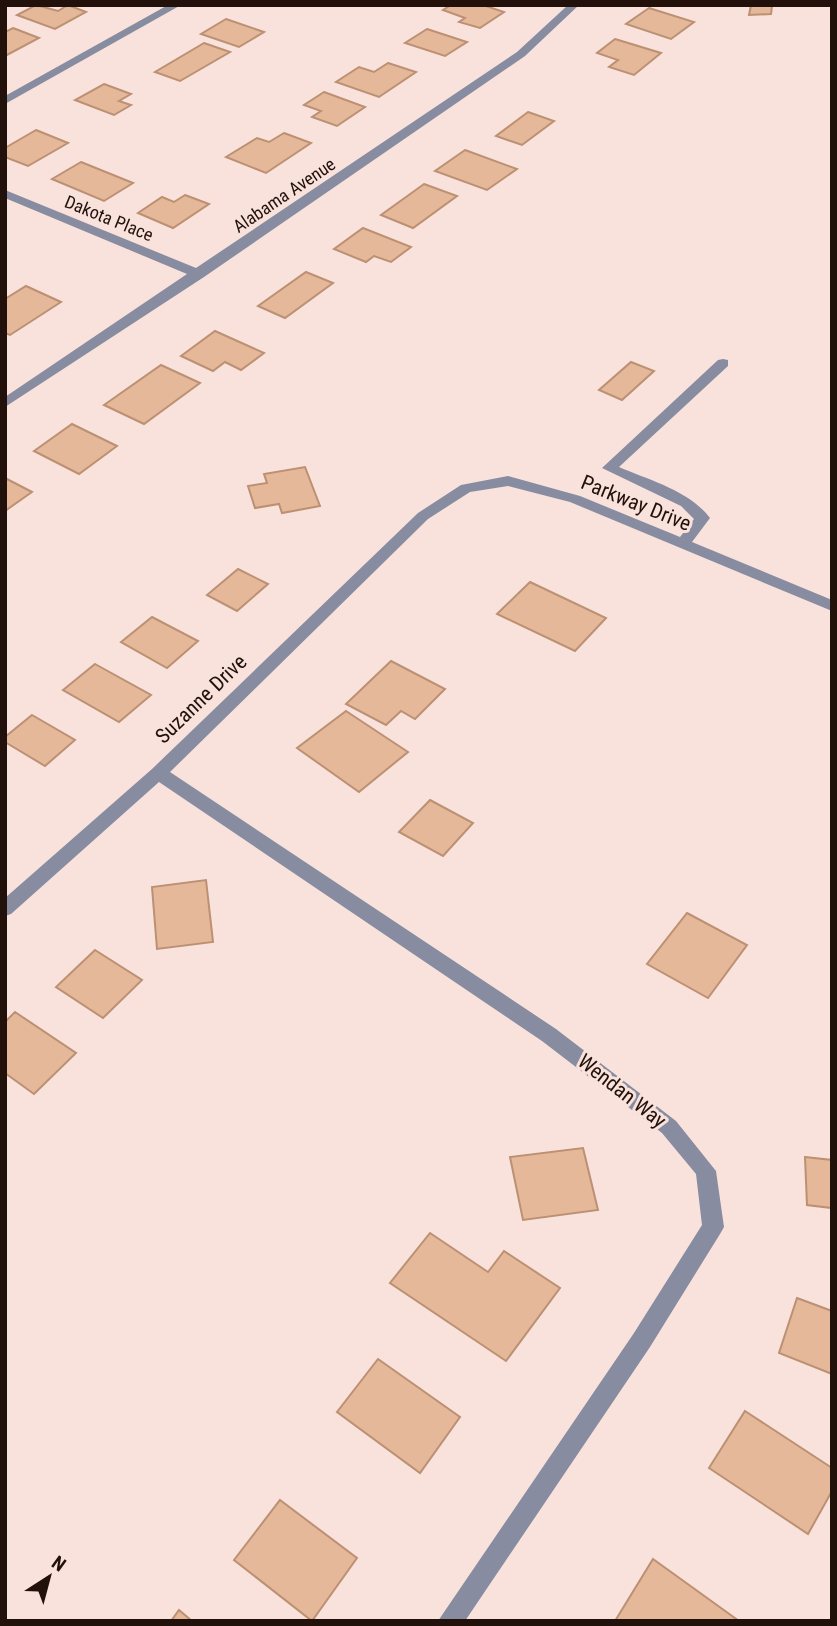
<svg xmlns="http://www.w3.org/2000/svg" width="837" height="1626" viewBox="0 0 837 1626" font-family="'Roboto Condensed',sans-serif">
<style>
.building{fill:#e6b89a;stroke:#bc9073;stroke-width:2}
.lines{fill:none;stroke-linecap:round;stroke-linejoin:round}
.minor{fill:#878ca0;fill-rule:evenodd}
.labels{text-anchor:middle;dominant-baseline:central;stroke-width:6;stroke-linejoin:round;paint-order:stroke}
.far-street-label{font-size:18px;fill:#22100b;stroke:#f9e2dc}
.street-label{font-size:21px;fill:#22100b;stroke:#f9e2dc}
</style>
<rect width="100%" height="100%" fill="#f9e2dc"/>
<g class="building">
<path d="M36,5L58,11L68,5L86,12L55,29L17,15Z"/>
<path d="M451,5H483L504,12L480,28L459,22L465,18L443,10Z"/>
<path d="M751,5L772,6L771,14L749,15Z"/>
<path d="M649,8L694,22L671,39L626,24Z"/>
<path d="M226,19L264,32L239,47L201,34Z"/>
<path d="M13,28L39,38L5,56V32Z"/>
<path d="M427,29L467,42L445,56L405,43Z"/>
<path d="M615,39L661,53L634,75L609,67L618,60L597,53Z"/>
<path d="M204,43L230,52L180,81L155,72Z"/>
<path d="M388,63L416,72L379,97L336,82L359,67L374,72Z"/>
<path d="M104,84L131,94L119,101L131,105L114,115L75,100Z"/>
<path d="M324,92L365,107L337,126L312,117L321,111L304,105Z"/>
<path d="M528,112L554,121L522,145L496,136Z"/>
<path d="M36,130L68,143L28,166L5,157V148Z"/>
<path d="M284,133L311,143L266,173L226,157L257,138L269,142Z"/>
<path d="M465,150L517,169L487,190L435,171Z"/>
<path d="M81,162L133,183L104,201L52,179Z"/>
<path d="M424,184L457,196L413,228L381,215Z"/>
<path d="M185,195L209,204L173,228L138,213L162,197L174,202Z"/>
<path d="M363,228L411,247L391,262L374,256L366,262L334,249Z"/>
<path d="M306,272L333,283L285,318L258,306Z"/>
<path d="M26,286L61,302L10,335L5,333V299Z"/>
<path d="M215,331L264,353L241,370L225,362L213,371L181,356Z"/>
<path d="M631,362L654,371L622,400L599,390Z"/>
<path d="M161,365L200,383L144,424L104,405Z"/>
<path d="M72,424L117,446L79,474L34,451Z"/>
<path d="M305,467L320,506L282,513L279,504L255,508L248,486L267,483L264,474Z"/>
<path d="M5,478L32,492L5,511Z"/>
<path d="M238,569L268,584L237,611L207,595Z"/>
<path d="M530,582L606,618L575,651L497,614Z"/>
<path d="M152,617L198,641L167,668L121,642Z"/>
<path d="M391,661L445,689L415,719L401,711L386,725L346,704Z"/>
<path d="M95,664L151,695L119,722L63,690Z"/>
<path d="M346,711L408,752L359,792L297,748Z"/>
<path d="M32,715L75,740L45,766L5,742V737Z"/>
<path d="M430,800L473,823L443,856L399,832Z"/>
<path d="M206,880L213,942L157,949L152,887Z"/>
<path d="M687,913L747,945L708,998L647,964Z"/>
<path d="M95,950L142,980L103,1018L56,987Z"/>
<path d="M15,1012L76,1053L34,1094L5,1073V1022Z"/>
<path d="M583,1148L598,1210L523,1220L510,1157Z"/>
<path d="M805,1157L832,1160V1208L807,1205Z"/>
<path d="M430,1233L488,1272L504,1251L560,1288L506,1361L390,1283Z"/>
<path d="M797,1298L832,1311V1374L779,1353Z"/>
<path d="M378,1359L460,1417L420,1473L337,1412Z"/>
<path d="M745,1411L832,1468V1491L808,1534L709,1468Z"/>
<path d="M280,1500L357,1558L312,1621L234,1560Z"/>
<path d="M653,1559L739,1621H615Z"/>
<path d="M179,1610L192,1621H171Z"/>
</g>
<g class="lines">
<g class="minor">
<path d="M168,5H181L5,104V96Z"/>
<path d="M568,5H579L525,56L204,277L5,407V397L187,274L5,198V190L196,268L517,52Z"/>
<path d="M723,359L728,360V366L619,467C649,480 690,491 710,518L692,542L832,600V611L570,502L508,486L470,492L428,519L170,772L556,1029L676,1121L716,1171L724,1227L720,1234L650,1347L465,1621H438L634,1333L702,1225L696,1174L662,1133L542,1041L159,782L11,914L5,916V898L152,769L418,513L461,485L508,476L580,496L680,537L694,519L681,506L602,468L718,360Z"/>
</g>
</g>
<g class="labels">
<g class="far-street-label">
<text transform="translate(284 195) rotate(-34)">Alabama Avenue</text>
<text transform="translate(109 218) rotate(22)">Dakota Place</text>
</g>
<g class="street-label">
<text transform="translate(636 503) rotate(22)">Parkway Drive</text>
<text transform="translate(201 699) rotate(-44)">Suzanne Drive</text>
<text transform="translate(622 1091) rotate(38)">Wendan Way</text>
</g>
</g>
<rect width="837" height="1626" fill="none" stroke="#22100b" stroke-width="14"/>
<g transform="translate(49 1577) rotate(36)" stroke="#f9e2dc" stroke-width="5" paint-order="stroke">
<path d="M0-5L12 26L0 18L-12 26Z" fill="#22100b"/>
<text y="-10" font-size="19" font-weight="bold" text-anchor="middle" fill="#22100b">N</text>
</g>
</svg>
